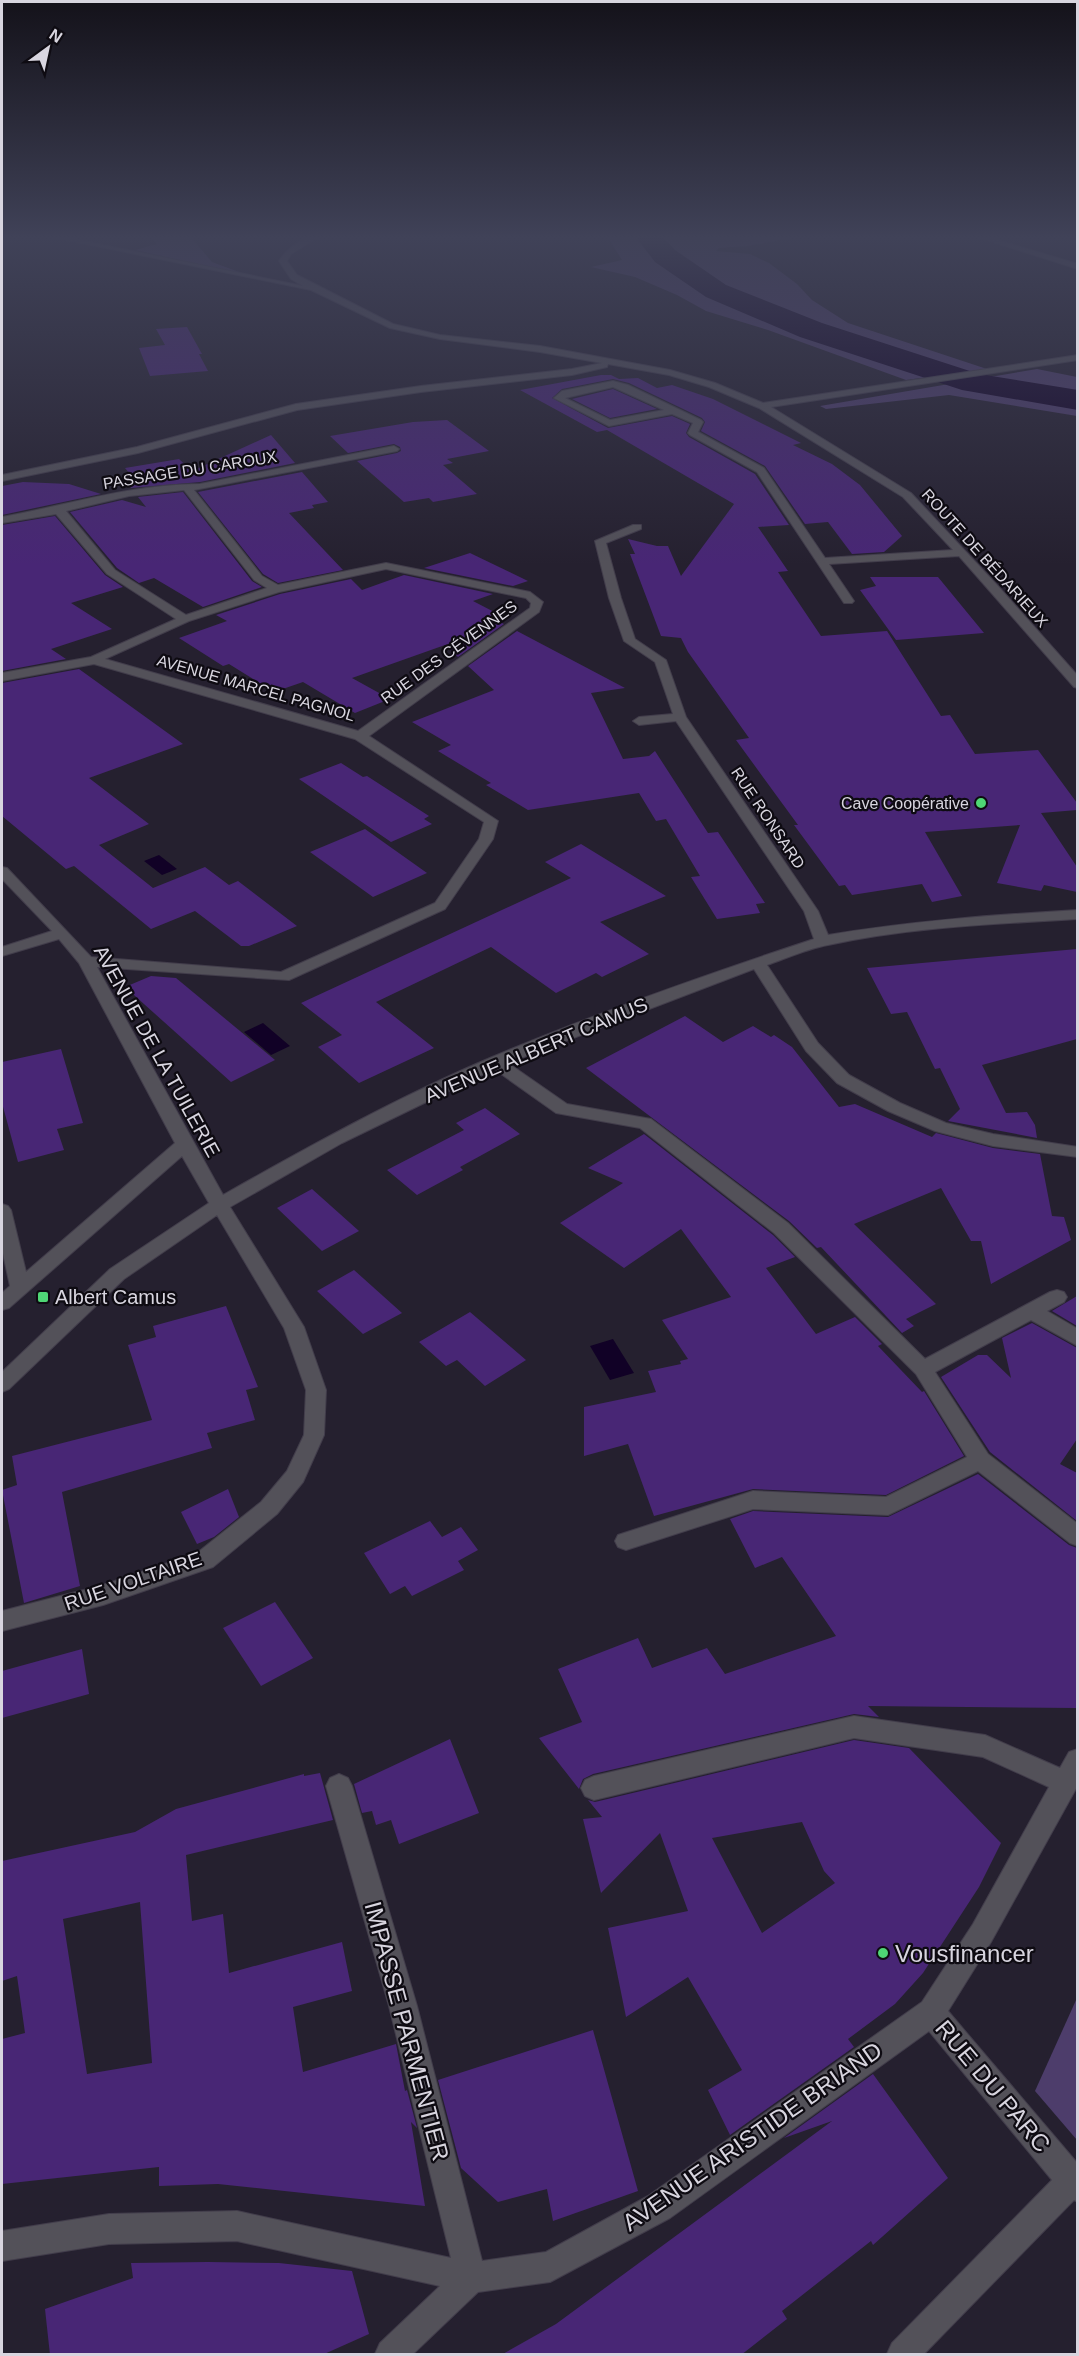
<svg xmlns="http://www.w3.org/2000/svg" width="1079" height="2356" viewBox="0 0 1079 2356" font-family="Helvetica,sans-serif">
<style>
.green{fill:#4d3d6b}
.water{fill:#110126}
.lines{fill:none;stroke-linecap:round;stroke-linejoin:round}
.river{fill:#110126;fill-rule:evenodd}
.building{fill:#482675;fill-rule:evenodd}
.minor-casing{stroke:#423d4b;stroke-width:2}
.minor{fill:#535159;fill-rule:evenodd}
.poi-dot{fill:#4fd675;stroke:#0e0b12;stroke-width:2}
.labels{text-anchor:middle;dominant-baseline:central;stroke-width:4.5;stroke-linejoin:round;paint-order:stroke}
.far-street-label{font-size:16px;fill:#d8d5df;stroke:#0e0b12}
.far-poi-label{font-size:16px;fill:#d8d5df;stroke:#0e0b12;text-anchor:end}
.street-label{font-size:20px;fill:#d8d5df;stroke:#0e0b12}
.poi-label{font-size:20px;fill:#d8d5df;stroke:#0e0b12;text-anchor:start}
.near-poi-label{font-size:24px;fill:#d8d5df;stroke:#0e0b12;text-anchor:start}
.near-street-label{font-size:24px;fill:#d8d5df;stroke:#0e0b12}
</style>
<rect width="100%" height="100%" fill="#25202f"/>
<g class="green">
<path d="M145,236H190L212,262L247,275L135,250L157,244L152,237Z"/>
<path d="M607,236H802L748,246L719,248L716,251L750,254L769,263L797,284L812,300L848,323L987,369L906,380L768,330L706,311L677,295L635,277L591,267L622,260Z"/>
<path d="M1037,369L1077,377V416L949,395L826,409L820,406Z"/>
<path d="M1077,1998V2140L1035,2091Z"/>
</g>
<g class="water">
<path d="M159,855L177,869L162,875L144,861Z"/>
<path d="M263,1023L290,1046L271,1055L244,1032Z"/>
<path d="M613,1339L634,1373L610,1380L590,1346Z"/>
</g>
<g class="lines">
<path class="river" d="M635,236H662L675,250L726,285L822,323L979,374L1078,390V410L962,390L800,337L706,297L655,262Z"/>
</g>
<g class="building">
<path d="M187,327L202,354H199L208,371L150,376L139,348L165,345L156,329Z"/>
<path d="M601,375H611L619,379L638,378L657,388L672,385L713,399L801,443L793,445L832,464L860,485L902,536L884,552L852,554L828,522L805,524L765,466L701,431L705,422L702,418L629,383L613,379L562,389L552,398L608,428L672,416L690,424L686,433L689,437L755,474L789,525L758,527L788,571L778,572L821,636L887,631L941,716L950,715L975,754L1038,750L1077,803V810L1041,813L1077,867V892L1044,885L1041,891L997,883L1020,825L925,832L962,896L932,902L922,884L852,895L845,885L839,886L794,825H798L736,740L749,738L688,652L681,638L661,636L630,554H635L628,539L657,546H668L681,576L734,504L607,430L597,432L520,390Z"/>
<path d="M613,389L657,409L610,418L572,399Z"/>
<path d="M447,420L489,451L447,459L453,463L443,465L477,494L433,502L429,498L404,502L357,461L397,453L401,451L400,447L394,444L348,453L330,436L413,422Z"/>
<path d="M271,435L295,463L200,482L131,488L122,476L130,474L125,468L179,459L192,471Z"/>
<path d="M302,472L328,502L312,505L314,508L289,513L343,570L278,583L263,574L198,492Z"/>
<path d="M23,482L69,484L101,494L2,515V486Z"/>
<path d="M183,492L252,581L262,587L203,607L154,578L139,583L117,568L70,512L122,500L146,507L138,497Z"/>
<path d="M55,516L105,575L123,587L71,603L112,629L51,649L66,659L2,671V525Z"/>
<path d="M470,553L528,581L513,586L424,568Z"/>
<path d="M404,575L493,594L473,601L500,615L492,618L504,624L458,657L445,645L352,678L390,699L355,713L303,682L274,692L229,664L223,666L179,638L227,621L216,615L280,594L351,579L362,590Z"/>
<path d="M870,577H938L984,633L896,640L860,590L876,586Z"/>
<path d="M517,631L625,688L591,693L623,759L649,756L655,751L708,833L718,832L765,903L756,904L760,913L717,919L691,877L700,876L666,819L656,821L639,793L528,810L486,785L491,783L438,751L451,745L412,722L494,690L468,666Z"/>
<path d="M79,669L183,744L89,778L149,824L99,845L153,888L205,867L229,885L238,881L297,926L249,946H241L195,911L151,929L74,866L66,869L2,816V683Z"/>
<path d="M341,763L363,777L367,776L429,816L424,819L432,824L391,842L299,779Z"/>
<path d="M365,829L427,873L373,897L310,852Z"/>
<path d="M581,844L666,896L600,922L649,954L602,977L596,973L556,993L491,947L376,1002L434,1048L359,1083L318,1047L342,1035L301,1003L571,878L545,862Z"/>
<path d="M1077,949V1039L982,1065L1006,1113L1027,1112L1035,1125L1037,1138L948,1121L960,1109L940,1068L935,1069L907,1012L891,1014L867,968Z"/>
<path d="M151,976L176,978L275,1060L231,1082L125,987Z"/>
<path d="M685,1016L723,1042L753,1026L771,1037L774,1035L792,1047L839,1107L855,1104L932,1137L936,1133L993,1148L1040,1154L1052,1216L1064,1217L1071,1240L991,1284L981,1241H971L941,1188L854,1224L936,1304L906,1319L914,1326L902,1333L821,1247L817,1248L789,1221L586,1068Z"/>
<path d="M61,1049L83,1123L57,1129L64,1150L18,1162L2,1103V1062Z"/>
<path d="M485,1108L520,1134L460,1167L463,1170L417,1195L387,1170L464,1130L456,1123Z"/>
<path d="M644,1134L773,1235L795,1257L766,1268L816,1334L855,1317L882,1344L878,1346L922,1392L924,1391L964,1456L886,1495L753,1489L654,1516L628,1444L584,1456V1407L656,1392L648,1371L681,1364L680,1361L688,1359L662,1320L731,1297L681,1229L624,1268L560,1223L623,1183L588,1168Z"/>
<path d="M312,1189L359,1231L322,1251L277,1208Z"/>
<path d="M354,1270L402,1313L363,1334L317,1291Z"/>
<path d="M1077,1296V1326L1052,1311Z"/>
<path d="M226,1306L258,1387L246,1390L255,1420L207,1433L212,1448L62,1492L80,1586L24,1603L2,1490L17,1485L12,1456L152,1420L128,1345L156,1337L153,1326Z"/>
<path d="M470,1312L526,1360L485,1386L457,1360L446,1366L419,1342Z"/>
<path d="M1032,1323L1077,1348V1439L1060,1464L1077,1473V1521L990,1452L941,1377L978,1355H987L1011,1378L1002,1338Z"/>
<path d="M978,1474L1069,1545L1077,1548V1708L868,1706L879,1717L854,1714L593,1774L583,1779L579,1789L539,1738L582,1722L558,1669L638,1638L652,1668L707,1648L725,1674L836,1636L782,1557L755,1568L730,1519L753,1511L888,1517Z"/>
<path d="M228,1489L239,1517L214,1537L197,1544L181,1512Z"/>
<path d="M430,1521L442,1537L461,1527L478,1550L458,1561L464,1570L412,1596L405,1586L390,1594L364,1553Z"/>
<path d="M275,1602L313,1658L261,1686L223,1628Z"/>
<path d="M82,1649L89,1694L2,1718V1671Z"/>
<path d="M450,1739L479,1813L399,1844L391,1820L376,1825L372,1811L362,1813L354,1784Z"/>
<path d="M854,1740L909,1748L1001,1843L979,1887L923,1973L895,2004L848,2039L854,2047L730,2135L708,2090L742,2070L688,1977L626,2017L608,1928L688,1911L660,1833L601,1893L583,1819L602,1817L588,1800L595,1802ZM802,1822L824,1871L835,1883L762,1933L712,1838Z"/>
<path d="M320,1773L333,1820L186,1855L192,1921L223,1914L229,1973L342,1942L352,1991L293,2007L303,2072L396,2044L405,2091L407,2090L417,2128L411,2122L425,2206L218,2184L159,2186V2167L2,2184V2039L25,2033L17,1976L2,1981V1861L135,1832L176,1809L304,1774V1776ZM140,1902L152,2063L87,2074L63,1919Z"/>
<path d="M593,2030L638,2191L553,2221L547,2189L498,2202L461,2168L438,2080Z"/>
<path d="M873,2074L948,2178L873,2245L871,2241L782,2311L787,2319L741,2355H501L556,2324L832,2121L784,2138Z"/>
<path d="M208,2262L279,2263L352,2271L369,2334L322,2355H50L45,2309L133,2278L131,2263Z"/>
</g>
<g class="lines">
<defs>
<g id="minor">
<path d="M47,236H59L303,286L291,279L279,261C287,248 305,236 320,236L291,254L287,261L297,275L393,324L440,335L540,346L670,370L715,383L763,403L1078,355V360L771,407L911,493L998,586L1078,676V688L1074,687L959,556L829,564L854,601L852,603H844L757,472L690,435L688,433L693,423L672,414L609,426L554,398L562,391L613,381L628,385L701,420L703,422L698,432L764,468L825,558L953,550L903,497L759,408L709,387L669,375L608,364L607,367L572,375L421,392L297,410L138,453L2,481V475L137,447L296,404L421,386L572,369L602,363L540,352L440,339L390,328L311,290ZM613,387L664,410L610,420L565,398Z"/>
<path d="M974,236H984L1078,264V269Z"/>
<path d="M394,446L399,449L397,451L194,490L262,576L278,585L386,563L530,592L543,602L539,612L369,736L498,821L493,839L445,909L289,980L97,967L223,1195C310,1146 398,1097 490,1058C596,1013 705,975 814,939L804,911L676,721L639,725L633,721L639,717L673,714L655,662L624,641L609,598L595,541L633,525H641V529L606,543L621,598L635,639L666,660L686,717L818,911L828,935C911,921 994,915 1078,910V919C994,924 910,927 828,945C807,949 787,958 767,965L818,1043L849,1075L900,1103L946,1123L993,1134L1078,1147V1157L993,1146L935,1131L888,1111L837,1083L806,1051L754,969L508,1063L567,1104L651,1119L788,1223L925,1359L1050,1292L1057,1290L1064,1292L1067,1297L1064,1302L1047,1311L1078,1329V1346L1031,1320L935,1372L988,1454L1078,1524V1546L1070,1543L978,1471L888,1515L753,1509L626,1550L618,1547L615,1541L618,1535L753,1491L886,1497L967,1457L916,1374L774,1233L640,1128L556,1113L494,1069L342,1143L230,1207L304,1327L326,1390L324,1435L303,1482L277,1514L213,1567L103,1605L2,1631V1611L103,1585L197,1553L261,1502L287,1471L304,1435L306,1390L284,1328L217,1215L124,1279L9,1389L2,1392V1372L110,1269L209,1203L182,1156L9,1308L2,1310V1293L10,1286L2,1249V1204L8,1206L11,1210L26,1272L175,1143L79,963L59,939L2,956V947L52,931L2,879V867L7,868L91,957L281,972L435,903L479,839L484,822L355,739L94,664L2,681V673L91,657L176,619L107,574L56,514L2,523V517C68,505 133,484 200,484ZM184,490L254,580L267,588L186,615L115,570L66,511L129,496ZM386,569L526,598L531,603L530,608L358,731L105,659L189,621L279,592Z"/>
<path d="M854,1716L985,1735L1060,1768L1069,1752L1078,1749V1785L991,1942L948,2011L1078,2164V2202L1074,2200L924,2354H887L892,2343L1052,2180L929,2031L670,2218L550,2282L478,2292L413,2354H375L380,2343L440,2286L237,2241L109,2244L2,2261V2231L109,2214L237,2211L451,2258L389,2006L326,1786L330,1778L339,1774L348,1778L352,1786L417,2006L482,2261L546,2252L648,2196L922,2002L973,1924L1049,1787L983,1757L854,1738L594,1800L585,1796L581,1788L585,1780L594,1776Z"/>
</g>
</defs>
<use href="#minor" class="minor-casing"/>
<use href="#minor" class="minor"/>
</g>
<linearGradient id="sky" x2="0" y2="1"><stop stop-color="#14121a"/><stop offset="0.42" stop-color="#404258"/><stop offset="1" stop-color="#404258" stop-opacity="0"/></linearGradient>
<rect width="1079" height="565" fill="url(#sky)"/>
<g class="poi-dot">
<circle cx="981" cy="803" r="6"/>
<rect x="37" y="1291" width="12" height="12" rx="3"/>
<circle cx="883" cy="1953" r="6"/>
</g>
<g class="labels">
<g class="far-street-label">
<text transform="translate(190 470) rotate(-9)">PASSAGE DU CAROUX</text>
<text transform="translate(985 558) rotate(48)">ROUTE DE BÉDARIEUX</text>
<text transform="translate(449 652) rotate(-36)">RUE DES CÉVENNES</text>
<text transform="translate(256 688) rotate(16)">AVENUE MARCEL PAGNOL</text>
<text transform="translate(768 818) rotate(56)">RUE RONSARD</text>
</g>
<g class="far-poi-label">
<text x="969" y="803">Cave Coopérative</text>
</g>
<g class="street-label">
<text transform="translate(536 1050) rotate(-23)">AVENUE ALBERT CAMUS</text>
<text transform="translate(157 1051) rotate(61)">AVENUE DE LA TUILERIE</text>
<text transform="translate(133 1581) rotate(-19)">RUE VOLTAIRE</text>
</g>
<g class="poi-label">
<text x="55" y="1297">Albert Camus</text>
</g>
<g class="near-poi-label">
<text x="895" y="1953">Vousfinancer</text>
</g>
<g class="near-street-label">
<text transform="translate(407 2031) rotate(75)">IMPASSE PARMENTIER</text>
<text transform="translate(993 2086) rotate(50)">RUE DU PARC</text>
<text transform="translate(752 2136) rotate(-35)">AVENUE ARISTIDE BRIAND</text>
</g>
</g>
<rect width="1079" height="2356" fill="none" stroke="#d8d5df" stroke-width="6"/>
<g transform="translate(48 48) rotate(33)" stroke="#0e0b12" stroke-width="4.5" paint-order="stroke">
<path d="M0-4.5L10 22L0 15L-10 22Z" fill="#d8d5df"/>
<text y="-9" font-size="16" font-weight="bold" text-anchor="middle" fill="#d8d5df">N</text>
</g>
</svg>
